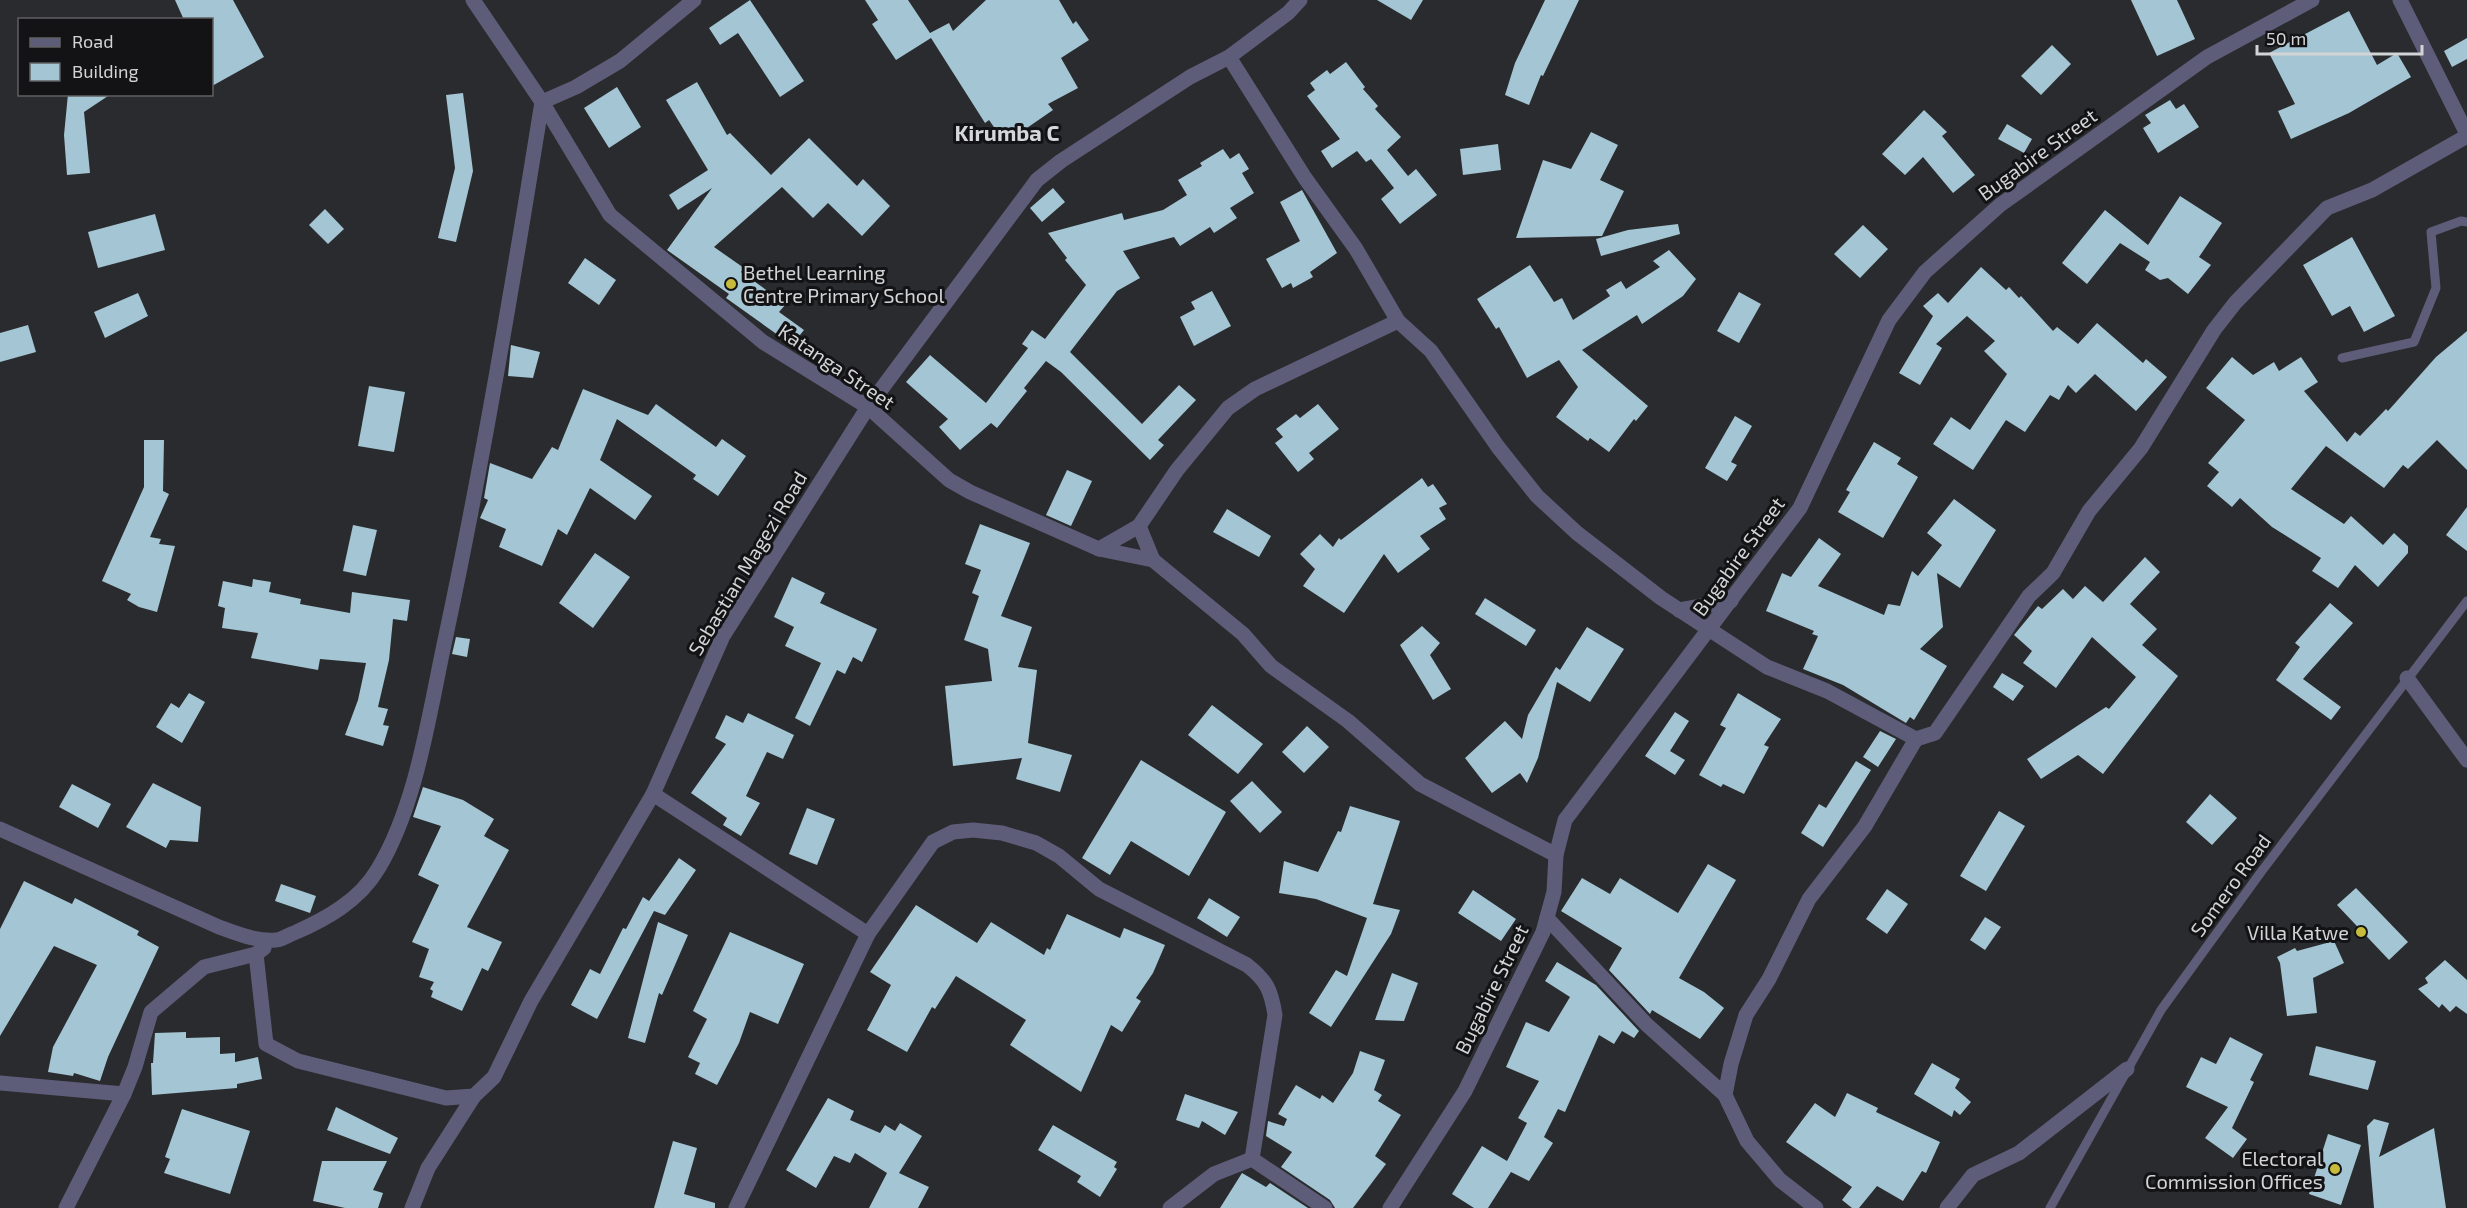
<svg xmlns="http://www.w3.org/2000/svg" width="2467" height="1208" viewBox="0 0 2467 1208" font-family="'Exo 2',sans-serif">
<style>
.building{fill:#a4c5d3}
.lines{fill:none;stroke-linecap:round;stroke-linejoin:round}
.service{stroke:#5e5d79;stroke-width:9}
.minor{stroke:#5e5d79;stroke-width:15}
.poi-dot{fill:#c7bb3c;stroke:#131315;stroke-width:2}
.labels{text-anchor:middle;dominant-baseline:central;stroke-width:6;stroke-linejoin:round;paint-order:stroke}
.street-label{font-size:20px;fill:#d3d4d6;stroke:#131315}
.poi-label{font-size:20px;fill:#d3d4d6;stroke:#131315;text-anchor:end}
.quarter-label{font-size:22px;font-weight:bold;fill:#d5d7db;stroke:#131315}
</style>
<rect width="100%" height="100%" fill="#292b2e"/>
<g class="building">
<path d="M175,0H233L264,57L212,86V20H184Z"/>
<path d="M750,0L804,81L780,97L738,33L720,45L709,28Z"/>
<path d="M865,0H908L930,33L949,23L953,31L986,0H1059L1073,24L1076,21L1089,40L1061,58L1078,88L1048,104L1053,110L1005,143L989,120L985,123L931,38L896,60L872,24L878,20Z"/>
<path d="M1377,0H1423L1411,20Z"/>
<path d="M1545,0H1579L1543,76L1541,75L1529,105L1505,95L1515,63Z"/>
<path d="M2131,0H2177L2195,39L2157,56Z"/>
<path d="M2349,11L2377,65L2397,53L2411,77L2349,113L2291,139L2278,111L2295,104L2269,53Z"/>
<path d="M2467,38V59L2452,67L2444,51Z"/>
<path d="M2052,45L2071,64L2041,95L2021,76Z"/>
<path d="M1346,62L1365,87L1363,89L1378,106L1375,109L1401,137L1387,150L1408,176L1416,169L1437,195L1400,224L1381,199L1394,188L1371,159L1366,162L1357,151L1332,168L1321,151L1340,139L1307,96L1315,90L1310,83L1327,70L1330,74Z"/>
<path d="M697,82L727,135L730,133L771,175L809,138L857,186L863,179L890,206L862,236L828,203L813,218L782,187L714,247L744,268L741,272L786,304L779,312L804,330L792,345L726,298L729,294L667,250L712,188L678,210L669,195L708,170L666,100Z"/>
<path d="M617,87L641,127L609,148L584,108Z"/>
<path d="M463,93L473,171L456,242L438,238L455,168L446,95Z"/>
<path d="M68,94H111L84,112L90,173L67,175L64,135Z"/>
<path d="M2170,100L2176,109L2184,104L2199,127L2158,153L2143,128L2151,123L2145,115Z"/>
<path d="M1924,110L1947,132L1942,136L1975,175L1953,193L1923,157L1905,175L1882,154Z"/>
<path d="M2007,124L2032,139L2024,153L1998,139Z"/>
<path d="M1591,132L1618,145L1600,180L1624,191L1602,236L1516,238L1543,160L1571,169Z"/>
<path d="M1498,144L1501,170L1463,175L1460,149Z"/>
<path d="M1223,149L1230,159L1239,153L1249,169L1242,173L1254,193L1230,208L1237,218L1214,233L1210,227L1180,246L1174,237L1123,251L1140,278L1117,291L1070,352L1142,424L1179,385L1196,400L1158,440L1164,445L1150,460L1061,372L1046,361L1024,388L1027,391L997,428L991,423L960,450L939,427L948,419L906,382L930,355L986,403L1028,348L1022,344L1032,330L1045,339L1086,285L1065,260L1067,258L1048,233L1122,213L1124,220L1163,210L1187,195L1178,180L1202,166L1200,163Z"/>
<path d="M1053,188L1065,202L1042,222L1030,208Z"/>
<path d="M1302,190L1337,253L1310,272L1313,277L1293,288L1291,283L1282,288L1266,259L1300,241L1280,202Z"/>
<path d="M2180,196L2222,223L2199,257L2211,265L2188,294L2168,278L2160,280L2145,270L2150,262L2120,243L2087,284L2062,263L2105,210L2148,245Z"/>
<path d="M325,209L344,229L328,244L309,225Z"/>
<path d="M155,214L165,250L98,268L88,232Z"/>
<path d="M1678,224L1680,234L1601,256L1596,239L1628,230Z"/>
<path d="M1863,225L1888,249L1860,278L1834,254Z"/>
<path d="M2352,237L2395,316L2364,332L2350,306L2332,316L2303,265Z"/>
<path d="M1669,250L1696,279L1683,296L1642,324L1637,315L1582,350L1648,406L1636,421L1634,419L1609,452L1590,438L1588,441L1556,417L1578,387L1559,360L1527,378L1499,327L1496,329L1477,299L1530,265L1554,302L1562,298L1573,320L1610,296L1606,290L1621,281L1626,289L1660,267L1653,261Z"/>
<path d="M585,258L616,280L599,305L568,283Z"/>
<path d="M1981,267L2006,290L2009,287L2019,298L2021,296L2053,331L2057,327L2078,344L2097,323L2143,363L2146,359L2167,377L2136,411L2095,374L2076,393L2068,385L2059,400L2050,395L2025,432L2006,420L1973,470L1933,444L1951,417L1970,430L2007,374L1984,351L1995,341L1967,316L1936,344L1942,348L1920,385L1899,373L1933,316L1923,306L1938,293L1948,303Z"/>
<path d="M1212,291L1231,326L1194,346L1180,317L1195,309L1191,302Z"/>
<path d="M1739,292L1761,304L1739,343L1717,331Z"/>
<path d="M138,293L148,316L105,338L94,312Z"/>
<path d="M28,325L36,352L0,362V333Z"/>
<path d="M2467,331V470L2437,440L2408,469L2403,465L2384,488L2326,446L2291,489L2344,524L2351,516L2383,545L2394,533L2408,546V553L2378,587L2355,565L2338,588L2312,571L2321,558L2272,527L2240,498L2232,507L2207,486L2219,472L2208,463L2245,420L2206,388L2232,357L2253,375L2274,362L2279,371L2301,357L2318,382L2304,391L2347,442L2355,432L2360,436L2386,409L2388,411L2436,357Z"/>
<path d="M511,345L540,352L533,378L508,376Z"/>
<path d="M369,386L405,392L394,452L358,446Z"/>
<path d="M583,389L648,415L656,404L716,447L722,439L746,456L718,496L693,479L696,475L617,419L600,460L652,496L635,520L590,488L567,535L558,529L542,566L499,547L506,529L480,518L488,500L484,498L490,463L532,479L552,447L558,450Z"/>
<path d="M1318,404L1339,429L1309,453L1314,459L1298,472L1275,443L1283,437L1276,429L1296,414L1300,418Z"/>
<path d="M1735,416L1752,426L1731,462L1737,465L1727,481L1705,468Z"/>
<path d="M144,440H164L163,491L169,494L150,537L161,539L159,544L175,546L157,612L139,607L127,600L131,594L102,581L144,487Z"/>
<path d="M1874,442L1901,458L1897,464L1918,477L1883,538L1838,512L1850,492L1846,490Z"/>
<path d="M1067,470L1092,481L1071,526L1046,515Z"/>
<path d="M1422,478L1428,487L1433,484L1447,504L1439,508L1446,519L1420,536L1430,549L1398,573L1384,554L1344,613L1303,586L1315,569L1300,554L1320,534L1333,547L1339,538L1341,540Z"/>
<path d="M1954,499L1996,530L1960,588L1937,573L1943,627L1920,649L1947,666L1914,720L1910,717L1906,723L1843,685L1803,669L1818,636L1812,634L1814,631L1766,611L1782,573L1791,577L1819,538L1841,554L1818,586L1884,615L1888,604L1900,606L1912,571L1918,576L1942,545L1927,533Z"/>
<path d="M2467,507V551L2446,535Z"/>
<path d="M1227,509L1271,536L1259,557L1213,532Z"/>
<path d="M980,524L1030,543L1001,616L1032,627L1018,667L1037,670L1028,743L1072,755L1060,792L1016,779L1022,758L953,766L945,686L992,681L988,649L964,640L979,596L972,593L981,570L965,564Z"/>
<path d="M353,525L377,530L366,576L343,571Z"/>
<path d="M595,553L630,577L593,628L559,603Z"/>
<path d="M2145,557L2160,572L2130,604L2157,629L2142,645L2178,676L2103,774L2078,755L2041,779L2027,759L2106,707L2109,709L2136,677L2092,637L2056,688L2023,663L2032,651L2014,635L2038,606L2042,609L2063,589L2073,599L2085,586L2103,602Z"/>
<path d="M792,577L825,593L820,603L877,629L862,662L853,657L845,674L837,670L810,726L795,718L821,663L785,646L794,627L774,617Z"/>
<path d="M253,579L271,582L269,592L301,599L300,604L350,613L352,592L410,600L407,621L393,619L389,660L378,707L388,709L383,725L389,726L383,746L345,735L358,700L366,663L320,659L318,670L251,658L258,633L222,628L225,608L218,606L223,581L252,587Z"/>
<path d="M1485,598L1536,630L1526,646L1475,614Z"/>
<path d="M2330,603L2353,623L2303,679L2341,707L2331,720L2276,680L2300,647L2295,643Z"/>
<path d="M1422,626L1440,643L1430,655L1451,689L1433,700L1400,645Z"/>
<path d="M1587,627L1624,649L1590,702L1557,682L1538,758L1527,783L1520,773L1492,793L1465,758L1505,721L1522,739L1528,715L1556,667L1560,670Z"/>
<path d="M456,637L470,639L467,657L452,654Z"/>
<path d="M2002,673L2024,686L2013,701L1993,687Z"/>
<path d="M189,693L205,702L182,743L156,727L171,703L179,708Z"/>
<path d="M1738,693L1781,719L1764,745L1769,747L1744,794L1723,784L1721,787L1699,775L1726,728L1720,725Z"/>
<path d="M1212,705L1263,744L1238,774L1188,735Z"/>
<path d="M1675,712L1689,721L1670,751L1685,760L1675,775L1645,756Z"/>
<path d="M748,713L794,735L783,759L767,752L746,796L760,803L741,836L723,825L727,818L691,793L726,744L715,738L726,715L743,723Z"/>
<path d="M1307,726L1329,747L1304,773L1282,752Z"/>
<path d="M1880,731L1896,739L1878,767L1863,757Z"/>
<path d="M1141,760L1226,812L1189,876L1131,841L1110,875L1082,858Z"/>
<path d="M1856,761L1871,770L1823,847L1801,833L1819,804L1826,808Z"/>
<path d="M1252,781L1282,812L1260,833L1230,801Z"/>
<path d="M153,783L201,807L198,842L170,840L166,848L126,827Z"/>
<path d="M72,784L111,804L98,828L59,807Z"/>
<path d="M423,787L463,800L494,819L484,836L509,850L467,927L502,942L488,971L482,968L462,1011L431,997L433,991L430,989L434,982L419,977L429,949L412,942L439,885L418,875L441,826L413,817Z"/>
<path d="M2210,794L2237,818L2212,845L2186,822Z"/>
<path d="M1350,806L1400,821L1373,904L1400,910L1391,934L1331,1027L1309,1013L1336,970L1347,976L1367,918L1316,899L1279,893L1284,861L1318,872L1338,831L1341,832Z"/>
<path d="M807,808L835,819L817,865L789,854Z"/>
<path d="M1999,811L2025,826L1986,891L1960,876Z"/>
<path d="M679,858L696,870L665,915L654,911L597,1019L571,1005L590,969L600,974L623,928L626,929L643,897L649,901Z"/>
<path d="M1708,864L1736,880L1679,978L1704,992L1724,1008L1700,1039L1652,1010L1650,1014L1609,970L1622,948L1561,911L1582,878L1610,894L1620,878L1678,913Z"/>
<path d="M24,881L72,904L75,898L139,931L137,935L159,947L108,1057L100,1081L74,1073L73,1076L48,1072L53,1047L97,965L54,946L0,1036V929Z"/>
<path d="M281,884L316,896L310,913L275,901Z"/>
<path d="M2356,888L2408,942L2389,960L2337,905Z"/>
<path d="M1887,889L1908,904L1887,934L1866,919Z"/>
<path d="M1473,890L1516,919L1501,941L1458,913Z"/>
<path d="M1209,898L1240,917L1227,937L1197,918Z"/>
<path d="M916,905L977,943L991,922L1044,955L1047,948L1050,950L1067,914L1120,938L1124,928L1165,945L1153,973L1136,998L1141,1001L1122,1032L1111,1025L1081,1092L1010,1045L1026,1020L956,976L935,1009L932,1007L907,1052L867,1030L891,985L870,972Z"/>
<path d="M1985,917L2001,927L1985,950L1970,940Z"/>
<path d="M658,922L688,935L662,995L659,993L645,1043L628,1038Z"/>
<path d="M730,932L804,964L778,1024L750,1012L739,1043L717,1085L695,1074L700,1063L688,1057L707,1019L693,1011Z"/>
<path d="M2334,941L2344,963L2313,978L2317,1013L2287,1016L2280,963L2277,957L2295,948L2297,951Z"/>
<path d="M2445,960L2467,980V1014L2456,1006L2450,1012L2442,1004L2439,1008L2418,989L2428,983L2425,978Z"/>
<path d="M1557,962L1596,985L1639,1031L1634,1038L1622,1031L1614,1044L1599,1035L1565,1112L1558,1109L1544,1137L1553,1143L1529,1181L1511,1172L1488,1208H1474L1452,1194L1482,1146L1507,1161L1527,1123L1518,1118L1539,1081L1506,1067L1526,1022L1549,1032L1570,997L1545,981Z"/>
<path d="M1392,973L1418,983L1404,1021L1375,1020Z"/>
<path d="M186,1032V1038L220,1037V1054L235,1053V1062L258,1057L262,1079L237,1084V1088L152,1095L151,1063H153L155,1033Z"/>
<path d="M2230,1037L2263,1054L2250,1080L2254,1082L2232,1128L2247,1139L2233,1158L2205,1138L2228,1107L2186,1087L2201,1057L2216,1064Z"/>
<path d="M2316,1046L2376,1061L2368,1090L2309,1075Z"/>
<path d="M1360,1051L1385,1060L1374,1090L1382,1095L1378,1101L1401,1115L1375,1156L1386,1164L1353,1208H1335L1330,1200L1281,1167L1292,1152L1266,1136L1268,1121L1284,1126L1287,1119L1278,1114L1296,1085L1320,1099L1322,1095L1333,1103L1353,1073Z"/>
<path d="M1932,1063L1960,1079L1955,1088L1971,1102L1960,1115L1954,1110L1952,1117L1914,1094Z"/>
<path d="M1847,1093L1878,1108L1876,1112L1940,1142L1926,1173L1922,1171L1903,1201L1877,1186L1859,1208H1852L1842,1200L1852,1187L1786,1142L1815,1103L1835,1117Z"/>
<path d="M1185,1094L1238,1112L1225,1135L1202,1121L1199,1128L1176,1120Z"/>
<path d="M828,1098L854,1111L850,1120L880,1133L885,1125L895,1131L900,1123L922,1136L899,1173L929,1187L918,1208H869L887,1173L855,1153L850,1163L834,1156L816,1188L786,1170Z"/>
<path d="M336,1107L398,1138L390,1154L327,1130Z"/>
<path d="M182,1109L250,1131L230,1194L164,1173L170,1159L165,1157Z"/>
<path d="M2374,1119L2389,1123L2379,1157L2434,1128L2446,1208H2374L2367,1126Z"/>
<path d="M1053,1125L1117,1162L1114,1167L1117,1169L1100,1197L1077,1182L1081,1176L1038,1150Z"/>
<path d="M2328,1134L2361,1145L2341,1205L2309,1194Z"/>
<path d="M673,1141L697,1148L684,1194L715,1203V1208H654Z"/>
<path d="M322,1161H387L373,1190L383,1193L378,1208H345L313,1201Z"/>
<path d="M1242,1173L1266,1187L1270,1183L1308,1208H1220Z"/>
</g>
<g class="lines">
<g class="service">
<path d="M2342,358L2414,342L2436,288L2431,232L2461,221L2467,222"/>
<path d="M2050,1208L2161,1010L2261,872L2467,601"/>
</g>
<g class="minor">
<path d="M473,0L542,102L610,215L763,342L868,407L949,480L970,492L1099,549L1153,560L1243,634L1271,666L1348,721L1420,784L1556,855"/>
<path d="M2400,0L2467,134"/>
<path d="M1229,57L1305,178L1356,249L1398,321"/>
<path d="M1139,526L1153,560"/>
<path d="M1099,549L1139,526L1177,470L1228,408L1255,389L1398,321L1431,351L1498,447L1537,496L1577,533L1661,598L1767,667L1827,691L1916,739L1935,733L2029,596L2053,573L2089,511L2141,448L2214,330L2235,303L2327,208L2372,190L2467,136"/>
<path d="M1679,610L1731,601"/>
<path d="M2407,678L2467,760"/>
<path d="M653,794L868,934"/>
<path d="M0,829L219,927C236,933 257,942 276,940C281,940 288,935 294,933C326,919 359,901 378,869C417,804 429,714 445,640C483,462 513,282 542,102L576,87L620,61L694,0"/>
<path d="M1547,918L1646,1024L1725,1095"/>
<path d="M256,954L266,1044L298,1061L446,1098L474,1096L494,1077L531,1001L653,794L723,636L868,407L1037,180L1061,161L1190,77L1229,57L1288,13L1300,0"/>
<path d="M0,1083L124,1094L135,1067L151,1012L204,967L256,954L264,948"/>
<path d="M66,1208L124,1094"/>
<path d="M412,1208L428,1168L474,1096"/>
<path d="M736,1208L868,934L933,842L953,832L973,830L1002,833L1036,843L1059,856L1099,889L1247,965C1267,981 1271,990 1275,1015L1252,1159"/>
<path d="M1170,1208L1214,1174L1252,1159L1325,1208"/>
<path d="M1390,1208L1465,1091L1543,932L1554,892L1556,855L1565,820L1800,508L1889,320L1925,272L2000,205L2207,57L2312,0"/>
<path d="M1816,1208L1780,1180L1747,1141L1725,1095L1731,1064L1746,1015L1769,979L1809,899L1865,826L1916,739"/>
<path d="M1947,1208L1973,1175L2019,1153L2127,1069"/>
</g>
</g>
<g class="poi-dot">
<circle cx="731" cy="284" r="6"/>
<circle cx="2361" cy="932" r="6"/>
<circle cx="2335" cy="1169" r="6"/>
</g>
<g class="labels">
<g class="street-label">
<text transform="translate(2037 154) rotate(-36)">Bugabire Street</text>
<text transform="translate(837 366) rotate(34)">Katanga Street</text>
<text transform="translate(1738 556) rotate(-54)">Bugabire Street</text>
<text transform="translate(747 563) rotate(-59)">Sebastian Magezi Road</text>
<text transform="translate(2230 885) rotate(-54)">Somero Road</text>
<text transform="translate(1491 989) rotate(-64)">Bugabire Street</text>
</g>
<g class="poi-label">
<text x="743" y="272" text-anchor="start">Bethel Learning<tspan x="743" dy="23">Centre Primary School</tspan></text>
<text x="2349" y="932">Villa Katwe</text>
<text x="2323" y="1158">Electoral<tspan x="2323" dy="23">Commission Offices</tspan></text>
</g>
<g class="quarter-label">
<text x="1007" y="132">Kirumba C</text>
</g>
</g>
<rect x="18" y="18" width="195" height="78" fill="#131315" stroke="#606062" stroke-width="1.5"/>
<rect x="30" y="38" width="30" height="9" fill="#5e5d79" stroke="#606062" stroke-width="1.5"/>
<text x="72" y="48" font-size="18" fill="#d3d4d6">Road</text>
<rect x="30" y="63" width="30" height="18" fill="#a4c5d3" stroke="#606062" stroke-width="1.5"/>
<text x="72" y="78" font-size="18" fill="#d3d4d6">Building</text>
<path d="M2257 45v9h165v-9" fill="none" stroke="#d3d4d6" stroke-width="3"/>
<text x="2266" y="45" font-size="18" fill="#d3d4d6" stroke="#131315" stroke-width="4.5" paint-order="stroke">50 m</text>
</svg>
